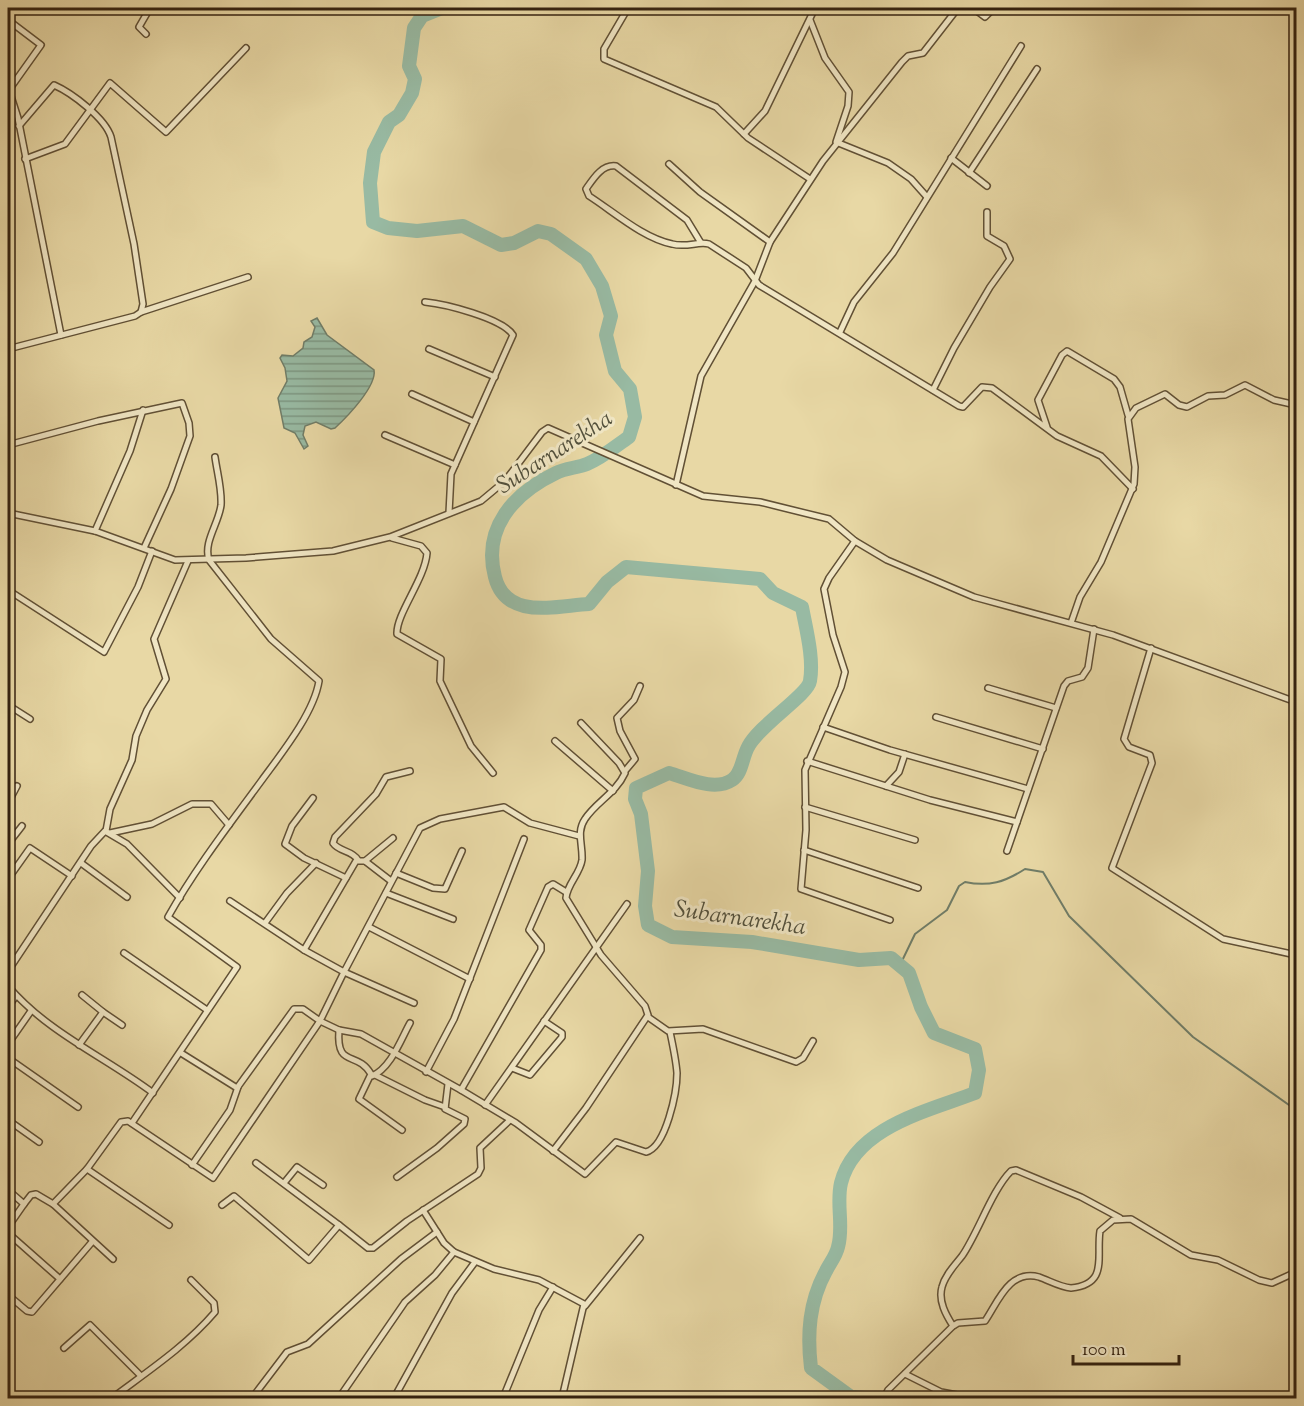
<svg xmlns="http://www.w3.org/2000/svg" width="1304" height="1406" viewBox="0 0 1304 1406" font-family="'Sorts Mill Goudy',serif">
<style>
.water{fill:url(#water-rules);stroke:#707d68;stroke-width:1.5}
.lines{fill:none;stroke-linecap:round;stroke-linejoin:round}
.stream{stroke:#707d68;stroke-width:2}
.river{stroke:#98baa3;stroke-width:14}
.street-casing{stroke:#615035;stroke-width:8}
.street{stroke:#f0e6c4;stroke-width:5}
.labels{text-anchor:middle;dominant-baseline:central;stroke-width:6;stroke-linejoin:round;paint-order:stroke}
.water-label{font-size:24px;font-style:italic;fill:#52503c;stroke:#f0e6c4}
</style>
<defs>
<pattern id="water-rules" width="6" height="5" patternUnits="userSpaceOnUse" patternTransform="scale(1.5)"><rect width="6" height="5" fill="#98baa3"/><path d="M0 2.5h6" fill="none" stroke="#7d9783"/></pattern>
</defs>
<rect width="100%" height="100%" fill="#e8d8a5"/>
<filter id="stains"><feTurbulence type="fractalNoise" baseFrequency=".00333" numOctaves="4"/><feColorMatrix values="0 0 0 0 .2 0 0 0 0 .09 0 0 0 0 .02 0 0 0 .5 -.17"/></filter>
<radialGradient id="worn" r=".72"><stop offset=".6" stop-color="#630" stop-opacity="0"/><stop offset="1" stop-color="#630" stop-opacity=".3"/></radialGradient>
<path class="water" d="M317,318L327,335L374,370C377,386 347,417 335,428L331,429L316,422L305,426L303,435L308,446L304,449L295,433L284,428L278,398L287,381L285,368L280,358L282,355L293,356L303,348L304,342L312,337L315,327L311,321Z"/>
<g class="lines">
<path class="stream" d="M900,965L915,934L947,910L959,886L965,882C989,887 1005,882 1025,869L1043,872L1069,916L1193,1037L1296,1110"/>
<path class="river" d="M442,8L422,16L414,28L409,66L415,79L412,93L399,115L389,122L374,152L370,183L373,222L388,228L417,231L463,226L501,245L514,243L538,231L551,234L586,259L602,286L611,316L606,335L615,371L630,389L635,417L629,437C616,446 602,458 587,464C577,468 566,468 556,473C514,493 482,528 495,577C506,620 554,606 589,604L607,582L626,567L760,579L773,593L802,607C806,629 814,658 810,681C808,695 759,725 748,747C742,758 742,774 732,780C714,792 687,778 669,773L636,788L635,799L641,814L648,871L645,906L648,925L672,937L752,942L859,960L891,958L909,973L921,1007L934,1033L975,1049L979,1070L975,1093C928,1111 855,1127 841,1183C836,1204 844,1226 838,1247C836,1256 830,1263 826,1271C809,1302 807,1334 811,1368L851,1397L865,1398"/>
<defs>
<g id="street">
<path d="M137,8L146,14"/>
<path d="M628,8L604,49V59L716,107L748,138L810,179"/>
<path d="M973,8L985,17L994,8"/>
<path d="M8,20L41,45L9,90"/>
<path d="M810,20L825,58L849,92L848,106L836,142L888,163L911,179L927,197"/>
<path d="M146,34L139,27L150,8"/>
<path d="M9,90L18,118L61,335"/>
<path d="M744,134L765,111L815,8"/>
<path d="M951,158L987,186"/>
<path d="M25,159L65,144L110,83L166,132L246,48"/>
<path d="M669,164L700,192L770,242"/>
<path d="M969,173L1037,69"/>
<path d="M701,243L687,220L616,166C602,164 593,179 586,189L589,196C614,212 643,238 672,244C687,248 698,241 709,244L746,268L759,285L959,406L963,407L982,387L992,388L1057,436L1101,456L1133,489"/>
<path d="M425,302C445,304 502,318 513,335L451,474L449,513"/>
<path d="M141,312L248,277"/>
<path d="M840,332L854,302L893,253L1021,46"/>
<path d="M8,349L135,316L141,312L143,304L134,244L111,137C105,118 72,93 54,85L19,126"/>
<path d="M429,349L495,377"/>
<path d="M933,390L954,348L990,287L1010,259L1004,246L987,236V212"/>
<path d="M412,394L474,422"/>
<path d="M1047,427L1038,400L1062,355L1067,351L1114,379L1120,387L1128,415"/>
<path d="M385,435L455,465"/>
<path d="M8,445L98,421L182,403L189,423L190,436L171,489L144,548"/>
<path d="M676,485L701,376L755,281L770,242L823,161L902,62L908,56L923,53L958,8"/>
<path d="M8,499V513"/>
<path d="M8,513L95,531L175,560L246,558L333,551L390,537L481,501L505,481L542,432L548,428L703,496L760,502L829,519L855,541L887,560L974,597L1113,635L1296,702"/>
<path d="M95,531L130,451L143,410"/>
<path d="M392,538L421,546L427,553C425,579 396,614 397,634L441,659L440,681L471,746L493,773"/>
<path d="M855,541L829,578L824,589L833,635L845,672L841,687L805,770L806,830L801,889L890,920"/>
<path d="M8,590L104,652L138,587L152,551"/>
<path d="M1071,623L1080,597L1101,562L1134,484L1135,467L1128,419L1136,408L1165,394L1179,405L1187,407L1208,396L1225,395L1245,385L1274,400L1296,405"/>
<path d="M1151,648L1124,739L1129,747L1150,755L1152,763L1112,868L1223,939L1296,955"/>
<path d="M988,688L1056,708"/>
<path d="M8,705L30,719"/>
<path d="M936,717L1043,749"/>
<path d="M823,727L890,750L1028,789"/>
<path d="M555,741L613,791"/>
<path d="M807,761L930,800L1017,822"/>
<path d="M625,771L635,759L620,731L617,718L634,700L640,686"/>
<path d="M886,786L899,772L905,754"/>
<path d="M313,798L292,826L285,844L304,858L346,878"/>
<path d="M8,803L17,786"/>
<path d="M805,807L915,840"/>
<path d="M106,831L110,809L132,760L136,736L147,710L166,679L154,639L188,561"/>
<path d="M110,833L152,824L192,804H211L229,825"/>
<path d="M8,844L22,826"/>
<path d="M804,850L918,888"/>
<path d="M1007,851L1064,686L1068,681L1082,677L1088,668L1094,629"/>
<path d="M358,860C352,850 339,852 333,843L335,837L376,794L386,777L410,771"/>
<path d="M365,861L393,838"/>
<path d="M81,863L127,897"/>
<path d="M396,873L433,888L445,889L462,851"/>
<path d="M8,879L30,848L72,876"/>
<path d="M386,893L453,919"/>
<path d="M230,901L304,950L344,972L320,1021L339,1030L361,1034L461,1090L516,1123L585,1174L616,1142L646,1152C666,1147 677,1092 677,1073C676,1060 673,1046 670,1032"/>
<path d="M265,923L287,893L316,863"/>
<path d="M369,927L470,979"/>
<path d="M304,950L356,861H365L391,881"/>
<path d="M124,953L207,1010"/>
<path d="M8,971L91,846L105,831L127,844L180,898"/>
<path d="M8,986C48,1033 105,1057 153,1093"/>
<path d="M414,1003L344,972L420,828L440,819L504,807L530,823L579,836"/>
<path d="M8,1007L16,996"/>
<path d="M103,1012L122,1025"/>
<path d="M648,1017L668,1031L703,1029L796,1062L803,1058L813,1041"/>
<path d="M339,1030C336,1069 357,1050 371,1074L359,1099L402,1130"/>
<path d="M8,1044L31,1011"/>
<path d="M79,1045L103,1012L82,995"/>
<path d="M8,1058L78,1107"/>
<path d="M512,1068L530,1075L562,1037V1033L544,1021"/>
<path d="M426,1072L454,1019L524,839"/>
<path d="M375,1075L425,1100L445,1107"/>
<path d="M372,1076C391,1068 401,1039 410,1023"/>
<path d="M461,1090L541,950V945L529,930L548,887L553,884L566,892"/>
<path d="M485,1105L627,904"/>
<path d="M8,1120L39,1142"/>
<path d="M132,1123L237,967L168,917C195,869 229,825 262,780C281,754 314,713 319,681L271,639L209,560C203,542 219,523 221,505C222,489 217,472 215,457"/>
<path d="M553,1151L586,1108L648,1015L645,1006L601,955L566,898C567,884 580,874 582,860C583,845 576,832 585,819C596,802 616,793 625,773L619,763L581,723"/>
<path d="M256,1163L339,1225"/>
<path d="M192,1165L230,1110L238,1087"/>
<path d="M87,1169L53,1204L113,1259"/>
<path d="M397,1177L437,1148L464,1124L465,1119L445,1109L448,1084"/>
<path d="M284,1183L297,1167L323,1185"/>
<path d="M8,1190L24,1204L31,1195L36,1194L53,1204"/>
<path d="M222,1205L234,1196L309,1260L339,1225L368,1248H373L407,1221L478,1174L481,1168L480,1148L510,1120"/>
<path d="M423,1210L444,1243L454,1252L494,1269L539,1280L584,1304L562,1398"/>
<path d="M169,1225L87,1169L121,1122L128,1121L213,1178L320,1021L303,1009H294L237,1088L181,1053"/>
<path d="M8,1227L24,1204"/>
<path d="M8,1233L60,1279"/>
<path d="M8,1295L27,1311L32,1312L92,1242"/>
<path d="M585,1306L640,1238"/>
<path d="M953,1326C946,1315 938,1301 942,1287C945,1275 955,1265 962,1256C978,1233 992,1190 1011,1171L1016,1170L1081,1197L1120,1218"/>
<path d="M64,1348L90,1325L140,1375"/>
<path d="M905,1374L941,1392L973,1398"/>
<path d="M112,1398C148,1371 186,1346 215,1312L214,1303L191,1280"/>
<path d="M252,1398L287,1352L308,1344L401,1259L437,1232"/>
<path d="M339,1398L405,1302L435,1275L454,1252"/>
<path d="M394,1398L452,1293L475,1262"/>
<path d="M503,1398L539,1310L553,1287"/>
<path d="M884,1398L888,1390L953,1326L958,1323L985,1321C998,1302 1009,1269 1039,1277C1050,1281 1060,1287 1071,1288C1109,1284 1096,1257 1100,1231L1113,1220L1131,1219L1191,1255L1218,1260L1259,1280L1272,1283L1296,1272"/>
</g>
</defs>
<use href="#street" class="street-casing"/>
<use href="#street" class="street"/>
</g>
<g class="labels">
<g class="water-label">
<text transform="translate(555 453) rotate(-33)">Subarnarekha</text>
<text transform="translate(740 919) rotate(8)">Subarnarekha</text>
</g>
</g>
<rect width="1304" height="1406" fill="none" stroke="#e8d8a5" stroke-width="30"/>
<rect x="9" y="9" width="1286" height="1388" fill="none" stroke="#342210" stroke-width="3"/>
<rect x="15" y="15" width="1274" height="1376" fill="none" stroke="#342210" stroke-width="1.5"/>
<path d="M1073 1355v9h106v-9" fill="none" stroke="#342210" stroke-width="3"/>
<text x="1082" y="1355" font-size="18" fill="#342210" stroke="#f0e6c4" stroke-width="4.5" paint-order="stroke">100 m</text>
<rect width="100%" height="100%" filter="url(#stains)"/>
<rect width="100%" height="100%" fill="url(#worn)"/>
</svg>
